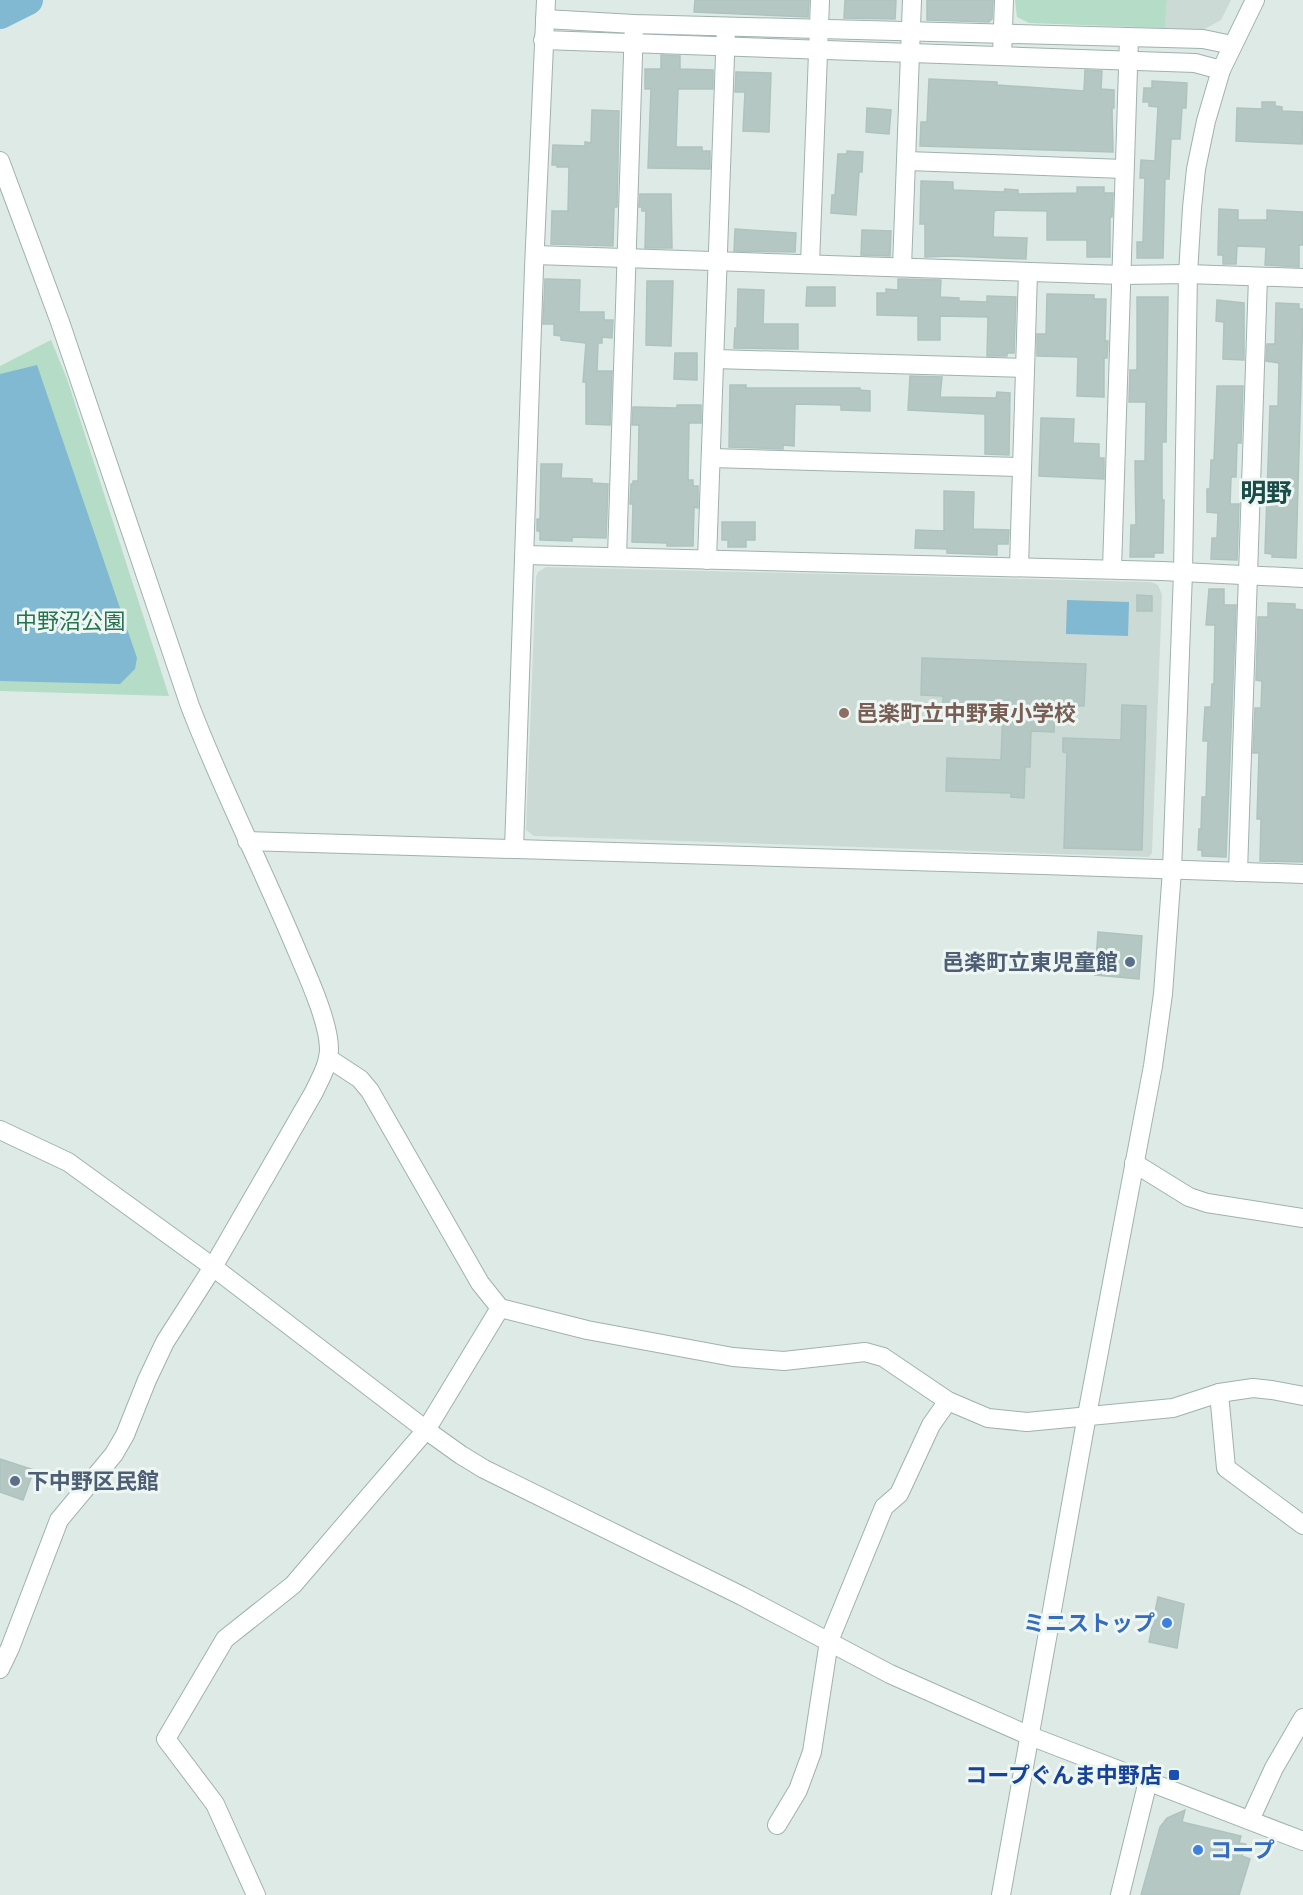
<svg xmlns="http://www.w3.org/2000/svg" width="1303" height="1895" viewBox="0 0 1303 1895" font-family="Cabin,'Noto Sans JP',sans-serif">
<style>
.built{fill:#cbdad5}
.green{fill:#b4dcc6}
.water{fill:#81b8d2}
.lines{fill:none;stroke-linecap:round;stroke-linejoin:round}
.river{stroke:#81b8d2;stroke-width:30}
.building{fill:#b5c7c3;stroke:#afc3be;stroke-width:1.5}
.minor-casing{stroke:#a0b2ae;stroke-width:20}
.tertiary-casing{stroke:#a0b2ae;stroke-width:20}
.minor{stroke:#fff;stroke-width:18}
.tertiary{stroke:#fff;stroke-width:18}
.education-dot{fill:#8d6e63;stroke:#edf6f3;stroke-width:2}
.service-dot{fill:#5c6f8a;stroke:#edf6f3;stroke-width:2}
.shop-dot{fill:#3f7fe0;stroke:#edf6f3;stroke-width:2}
.transit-dot{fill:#1a4fb4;stroke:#edf6f3;stroke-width:2}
.labels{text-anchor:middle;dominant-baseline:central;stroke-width:6;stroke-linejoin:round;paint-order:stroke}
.park-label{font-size:22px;fill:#277250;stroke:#edf6f3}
.education-label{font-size:22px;font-weight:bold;fill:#785e54;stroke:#edf6f3;text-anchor:start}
.service-label{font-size:22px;font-weight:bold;fill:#4e5e75;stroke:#edf6f3;text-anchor:end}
.shop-label{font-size:22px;font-weight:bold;fill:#366cbe;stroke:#edf6f3;text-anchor:end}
.transit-label{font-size:22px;font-weight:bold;fill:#164399;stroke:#edf6f3;text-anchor:end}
.quarter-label{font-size:26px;font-weight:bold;fill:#1a4c48;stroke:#edf6f3}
</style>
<rect width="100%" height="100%" fill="#ddeae6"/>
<g class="built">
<path d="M1167,0H1231L1221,20L1201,31L1165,28Z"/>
<path d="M546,567L1151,582L1158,585L1162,595L1152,853L1149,857L534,836L526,830L536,577L538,572Z"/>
</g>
<g class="green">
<path d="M1015,0H1167L1165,28L1029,23L1017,17Z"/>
<path d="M51,340L67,379L169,696L0,691V366Z"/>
</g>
<g class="water">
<path d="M37,365L137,658L135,669L120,684L0,681V374Z"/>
<path d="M1067,600L1129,602L1128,636L1066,634Z"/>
</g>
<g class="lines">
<path class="river" d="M0,14L28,0"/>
</g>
<g class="building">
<path d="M695,0H809L808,17L694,12Z"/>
<path d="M845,0H896L895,19L844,18Z"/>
<path d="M927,0H993L992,19L989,22L927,20Z"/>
<path d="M661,55L680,56V69L713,70V89H678L676,147H702V151H710V169L648,168L651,89H645V69H661Z"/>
<path d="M1085,70L1102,71L1101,89L1114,90V108H1112L1113,152L920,146L921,122H927L929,79L997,82V85L1084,91Z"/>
<path d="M736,72L771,73L769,132L743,131L745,92H735Z"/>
<path d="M1152,81L1187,83L1186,108H1182L1180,139H1171L1169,179H1165L1163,258H1137V242H1143L1145,178H1140L1141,160L1155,161L1158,107L1149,106V102H1143L1144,88H1152Z"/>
<path d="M1262,102H1275V106L1282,107V111L1303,112L1302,144L1236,141L1237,108L1262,109Z"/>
<path d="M867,108L891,110L889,134L866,132Z"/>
<path d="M592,110L619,111L617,207H614L613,246L551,244L552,211H568L569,167H557V165H552L553,145L585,146V142L591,143Z"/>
<path d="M847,151L863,152L862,172H859L856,215L831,213L832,195H835L838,154H847Z"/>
<path d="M921,181L953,182V190L1004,192L1005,189L1018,190V194L1077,193V187H1104V193H1113L1112,217H1110V257H1087V240H1047V211L996,210L994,212L993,237L1027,238L1026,259L951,256L925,257V224H920Z"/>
<path d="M640,194H671L672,248H645L646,211H642V207H639Z"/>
<path d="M1219,209L1238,210V220H1267V210L1303,212V245H1299V267L1265,265L1266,247L1237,246L1236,264H1223V255H1218Z"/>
<path d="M735,229L796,233L795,252L734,251Z"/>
<path d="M862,230L891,231L890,256L861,255Z"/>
<path d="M545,279L580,280L579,312H604V320H613L612,338L602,337V343H598L597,371H612L610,425L586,424V382H583L586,343L561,340V336L554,335V324H543Z"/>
<path d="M898,279L941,280L940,297L959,298V301L987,302V296L1016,297L1014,353H1007V356H987L988,317L940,316V340H918V316L877,315V293H886V289L898,290Z"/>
<path d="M647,281H673L671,346L646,345Z"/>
<path d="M807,287H835V306H806Z"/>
<path d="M738,289L764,290L763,324H798V349L734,348L735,328H737Z"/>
<path d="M1047,294L1094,295V299H1106L1105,341H1108L1107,358H1104V397L1077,396L1078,357L1037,356V334H1046Z"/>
<path d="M1137,297H1168L1166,442H1162V500H1164L1163,553H1154V557H1130L1131,525H1136L1135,461H1145L1146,402H1129L1130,370H1137Z"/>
<path d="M1217,300L1244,303V360L1223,359L1224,322L1216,321Z"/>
<path d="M1276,303L1299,304V309H1303L1296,558L1272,557V554L1265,553L1270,406H1278L1279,363L1266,361L1267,344H1275Z"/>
<path d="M675,353H697V380L674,379Z"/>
<path d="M910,376L942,377L940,397L996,398L997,392L1010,393L1009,455L985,454V414L908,410Z"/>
<path d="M730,385H746V388H860V390L870,391V411L841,410V405L795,404L794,446L783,445V449L729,447Z"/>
<path d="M1217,386H1243L1241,443H1237L1236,477H1231L1230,504H1239L1237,560L1211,559L1212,538H1217L1218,513L1207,512V489H1210L1211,460H1214Z"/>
<path d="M677,405H701V423H689L688,480H693V486H698V508L694,507L693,546H667V543L632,542L633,504H630L631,484H633V481H638L639,425H632L633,407L677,408Z"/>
<path d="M1041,418L1074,419L1073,443L1099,444V458H1104V479L1039,476Z"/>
<path d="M541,464H562L561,478L592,479V483L608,484L606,538L572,537V541L540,540V531H537V519H540Z"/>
<path d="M944,491L974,492L973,529L1009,530L1008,544H997V555L947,553V549L915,548L916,530L944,531Z"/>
<path d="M722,522H755V540H746V547H728V540H722Z"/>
<path d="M1209,589H1224V605H1236L1226,857L1202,856V850H1198L1199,829H1201L1202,797H1206L1208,741H1203L1204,722L1205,707H1211L1212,684H1214L1215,625H1206Z"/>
<path d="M1137,595L1152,596V611H1137Z"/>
<path d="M1268,603L1295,604V609L1303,610V862L1260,861L1261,819H1257L1259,753H1253L1255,708H1261L1262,681L1256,680L1258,617H1268Z"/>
<path d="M922,658L1086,664L1084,706L1055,705L1054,732L1031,731L1030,767H1025L1024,798L1011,797V793L946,791L947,758L1001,760L1003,710H950V706H943V696L921,695Z"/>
<path d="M1122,705L1146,706L1142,850L1064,848L1067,753L1063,752V738L1121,740Z"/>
<path d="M1098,932L1142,936L1139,979L1095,975Z"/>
<path d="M0,1459L34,1470L23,1500L0,1492Z"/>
<path d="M1158,1597L1184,1604L1177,1648L1149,1642Z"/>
<path d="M1185,1810L1182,1822L1241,1836L1239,1843L1246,1844L1242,1856L1250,1859L1239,1895H1141L1160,1827L1167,1818Z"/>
</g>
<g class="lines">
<defs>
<g id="minor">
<path d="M1002,56L1004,0"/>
<path d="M907,161L1124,169"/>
<path d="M535,255L1122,275L1188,274L1303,278"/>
<path d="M810,264L820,0"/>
<path d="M902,267L912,0"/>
<path d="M715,359L1025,368"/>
<path d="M711,458L1022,467"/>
<path d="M525,555L1162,571L1303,578"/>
<path d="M617,557L634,24"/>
<path d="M707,560L726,27"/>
<path d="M1019,567L1028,272"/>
<path d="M1112,569L1129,37"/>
<path d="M247,841L1044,865L1303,874"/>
<path d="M514,849L534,268L546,0"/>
<path d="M1238,872L1258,277"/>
<path d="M328,1058L360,1079L370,1091L480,1283L500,1308L587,1330L733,1357L784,1361L865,1352L883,1357L948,1401L988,1418L1027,1422L1173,1408L1219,1393L1253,1388L1272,1390L1303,1396"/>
<path d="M1134,1163L1189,1197L1207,1203L1303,1218"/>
<path d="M1219,1393L1226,1468L1303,1525"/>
<path d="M1250,1820L1274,1768L1303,1718"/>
<path d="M777,1825L798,1790L812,1752L829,1641L884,1507L899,1494L931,1425L948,1401"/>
<path d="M256,1895L215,1804L166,1739L225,1639L293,1585L426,1430L500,1308"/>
<path d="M1120,1895L1148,1781"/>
</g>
<g id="tertiary">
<path d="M545,19L634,24L1203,39L1232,45"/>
<path d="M543,40L1195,63L1221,70"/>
<path d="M0,161L60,322L190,706C223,792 265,873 300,958C310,981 329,1024 329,1049C329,1064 320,1079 314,1092L213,1267L165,1342L147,1380L125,1435L114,1454L59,1520L10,1648L0,1669"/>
<path d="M0,1130L68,1162L213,1267L426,1430L461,1455L484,1469L742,1596L890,1674L953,1702L1030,1736L1303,1841"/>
<path d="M1001,1895L1087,1415L1153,1066L1163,994L1172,870L1183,572L1188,274L1192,208L1196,169L1206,121L1221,70L1255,0"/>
</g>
</defs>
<use href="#minor" class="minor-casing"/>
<use href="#tertiary" class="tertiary-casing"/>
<use href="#minor" class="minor"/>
<use href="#tertiary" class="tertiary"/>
</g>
<circle class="education-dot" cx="844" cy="713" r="6"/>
<g class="service-dot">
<circle cx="1130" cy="962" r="6"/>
<circle cx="15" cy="1481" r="6"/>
</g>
<g class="shop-dot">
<circle cx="1167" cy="1623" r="6"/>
<circle cx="1198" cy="1850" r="6"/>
</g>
<rect class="transit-dot" x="1168" y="1769" width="12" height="12" rx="3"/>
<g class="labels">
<g class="park-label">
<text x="70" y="621">中野沼公園</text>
</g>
<g class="education-label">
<text x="856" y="713">邑楽町立中野東小学校</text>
</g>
<g class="service-label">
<text x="1118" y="962">邑楽町立東児童館</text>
<text x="27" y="1481" text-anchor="start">下中野区民館</text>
</g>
<g class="shop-label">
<text x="1155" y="1623">ミニストップ</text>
<text x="1210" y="1850" text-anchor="start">コープ</text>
</g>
<g class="transit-label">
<text x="1162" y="1775">コープぐんま中野店</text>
</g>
<g class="quarter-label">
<text x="1266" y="493">明野</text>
</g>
</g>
</svg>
